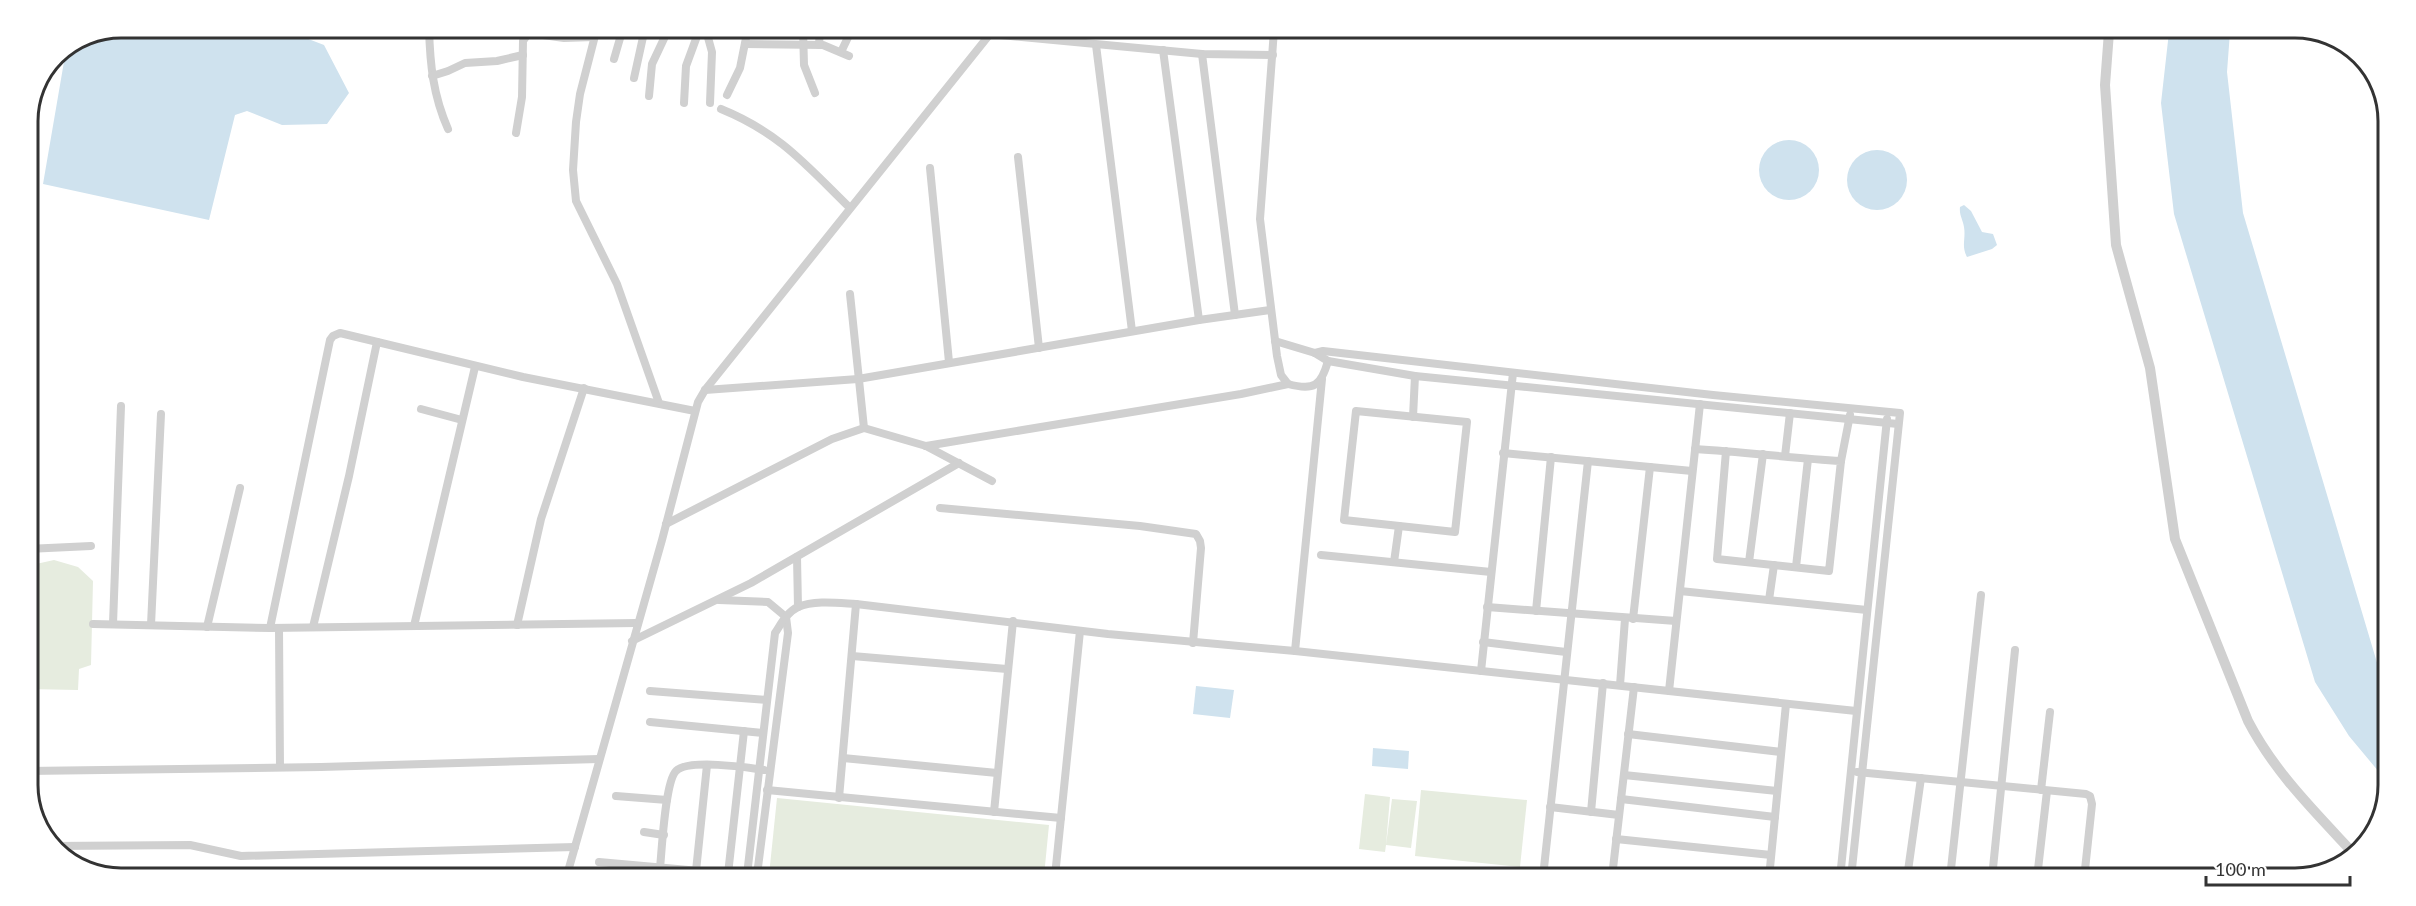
<svg xmlns="http://www.w3.org/2000/svg" width="2416" height="906" viewBox="0 0 2416 906" font-family="Lato,sans-serif">
<style>
.green{fill:#e6ecdf}
.water{fill:#cfe2ee}
.lines{fill:none;stroke-linecap:round;stroke-linejoin:round}
.minor{stroke:#d0d0d0;stroke-width:8}
.tertiary{stroke:#d0d0d0;stroke-width:10}
.rim{fill:none;stroke:#333;stroke-width:3}
</style>
<rect width="100%" height="100%" fill="#fff"/>
<g class="green">
<path d="M54,560L78,567L93,581L91,665L79,669L78,690L27,689V566Z"/>
<path d="M1421,790L1527,800L1520,867L1415,856Z"/>
<path d="M1365,794L1390,797L1386,845L1392,799L1417,801L1411,848L1386,845L1385,852L1359,849Z"/>
<path d="M777,798L1049,825L1044,876L769,875Z"/>
</g>
<g class="water">
<path d="M121,27H277L324,45L349,93L327,124L282,125L247,111L235,115L209,220L43,184L66,50Z"/>
<path d="M2169,32H2230L2227,72L2243,213L2378,666L2385,676L2384,778L2349,736L2315,682L2174,214L2161,103Z"/>
<circle cx="1789" cy="170" r="30"/>
<circle cx="1877" cy="180" r="30"/>
<path d="M1964,205L1971,211L1982,232L1993,234L1997,245L1992,249L1967,257C1961,246 1966,239 1964,227C1963,220 1959,215 1960,207Z"/>
<path d="M1196,686L1234,690L1230,718L1193,714Z"/>
<path d="M1373,748L1409,751L1408,769L1372,766Z"/>
</g>
<g class="lines">
<g class="minor">
<path d="M429,28C430,64 433,95 448,129"/>
<path d="M597,28L580,94L576,122L573,170L576,201L617,284L659,403"/>
<path d="M699,29L707,34L712,52L710,103"/>
<path d="M803,29L804,65L815,93"/>
<path d="M1274,30L1260,219L1277,356L1281,375L1288,384C1314,391 1321,386 1328,361"/>
<path d="M529,33L564,38L594,37"/>
<path d="M990,34L1202,54L1273,55"/>
<path d="M745,44L823,45L849,56"/>
<path d="M819,45L820,29"/>
<path d="M1096,45L1132,331"/>
<path d="M1163,50L1199,320"/>
<path d="M841,52L852,29"/>
<path d="M1202,54L1235,315"/>
<path d="M614,59L623,28"/>
<path d="M432,76L448,71L465,63L497,61L523,55"/>
<path d="M634,78L645,28"/>
<path d="M727,95L740,68L748,28"/>
<path d="M649,96L652,64L669,28"/>
<path d="M684,103L686,66L700,28"/>
<path d="M721,109C780,133 806,165 850,208"/>
<path d="M516,133L522,97L523,41L532,28"/>
<path d="M1018,157L1039,348"/>
<path d="M930,168L949,362"/>
<path d="M850,294L864,428"/>
<path d="M1275,341L1315,353L1328,361L1415,376L1898,424"/>
<path d="M1315,353L1323,351L1713,395L1900,413L1851,878"/>
<path d="M705,390L858,379L1199,320L1270,310"/>
<path d="M421,409L462,420"/>
<path d="M1356,411L1467,422L1455,532L1344,520Z"/>
<path d="M1413,417L1415,376"/>
<path d="M926,446L1241,394L1288,384"/>
<path d="M1695,449C1744,452 1792,458 1841,461L1829,571L1717,559L1726,451"/>
<path d="M1503,453L1692,471"/>
<path d="M1785,456L1790,413"/>
<path d="M1841,461L1850,415"/>
<path d="M940,508L1140,526L1196,534L1200,541L1201,548L1193,643"/>
<path d="M666,524L832,439L864,428L926,446L992,481"/>
<path d="M27,549L91,546"/>
<path d="M1321,555L1491,572"/>
<path d="M797,557L798,607"/>
<path d="M1394,562L1399,526"/>
<path d="M1749,562L1763,454"/>
<path d="M1796,567L1808,459"/>
<path d="M1680,591L1867,610"/>
<path d="M719,600L768,602L786,617L788,633L757,875"/>
<path d="M1769,600L1774,565"/>
<path d="M1487,607L1676,621"/>
<path d="M1536,611L1551,457"/>
<path d="M1633,619L1650,467"/>
<path d="M637,623L270,628L330,340L333,336L340,333L523,377L695,411"/>
<path d="M93,624L270,628"/>
<path d="M113,624L121,406"/>
<path d="M151,625L161,414"/>
<path d="M517,625L541,519L584,388"/>
<path d="M414,626L475,367"/>
<path d="M207,627L240,488"/>
<path d="M313,627L349,476L377,342"/>
<path d="M279,628L280,767"/>
<path d="M632,641L751,583L959,463"/>
<path d="M1483,642L1566,652"/>
<path d="M1295,651L1322,379"/>
<path d="M852,656L1007,669"/>
<path d="M1481,671L1513,373"/>
<path d="M1620,685L1625,619"/>
<path d="M650,691L767,700"/>
<path d="M1669,691L1700,404"/>
<path d="M650,722L763,733"/>
<path d="M1628,734L1781,752"/>
<path d="M843,758L997,773"/>
<path d="M27,771L321,767L599,759"/>
<path d="M1857,772L2086,794L2090,796L2092,804L2084,879"/>
<path d="M1624,775L1777,791"/>
<path d="M767,790L1061,818"/>
<path d="M2041,790L2050,712"/>
<path d="M616,796L667,800"/>
<path d="M839,798L856,604"/>
<path d="M1621,799L1775,817"/>
<path d="M1550,807L1619,815"/>
<path d="M994,812L1013,621"/>
<path d="M1591,812L1603,683"/>
<path d="M644,832L664,835"/>
<path d="M1616,839L1771,855"/>
<path d="M51,846L190,845L241,856L575,847"/>
<path d="M599,862L744,875"/>
<path d="M660,868C662,849 665,782 676,771C687,759 747,767 764,770"/>
<path d="M696,871L707,765"/>
<path d="M2259,872L2262,879"/>
<path d="M1543,873L1582,877"/>
<path d="M728,874L744,731"/>
<path d="M567,875L662,540L698,402L705,390L994,29"/>
<path d="M747,875L775,633C781,624 787,612 798,607C814,600 838,603 856,604L1108,634L1295,651L1856,711"/>
<path d="M1055,876L1080,631"/>
<path d="M1543,877L1588,461"/>
<path d="M1612,877L1634,687"/>
<path d="M1769,878L1786,704"/>
<path d="M1840,878L1887,419"/>
<path d="M1907,878L1921,778"/>
<path d="M1950,878L1981,595"/>
<path d="M1992,878L2015,650"/>
<path d="M2037,878L2047,791"/>
</g>
<path class="tertiary" d="M2109,32L2105,85L2116,245L2150,368L2175,539L2248,721C2275,773 2316,813 2355,855"/>
</g>
<path d="M0 0H2416V906H0ZM121 38H2295A83 83 0 0 1 2378 121V785A83 83 0 0 1 2295 868H121A83 83 0 0 1 38 785V121A83 83 0 0 1 121 38Z" fill="#fff" fill-rule="evenodd"/>
<path class="rim" d="M121 38H2295A83 83 0 0 1 2378 121V785A83 83 0 0 1 2295 868H121A83 83 0 0 1 38 785V121A83 83 0 0 1 121 38Z"/>
<path d="M2206 876v9h144v-9" fill="none" stroke="#333333" stroke-width="3"/>
<text x="2215" y="876" font-size="18" fill="#333333" stroke="#ffffff" stroke-width="4.5" paint-order="stroke">100 m</text>
</svg>
